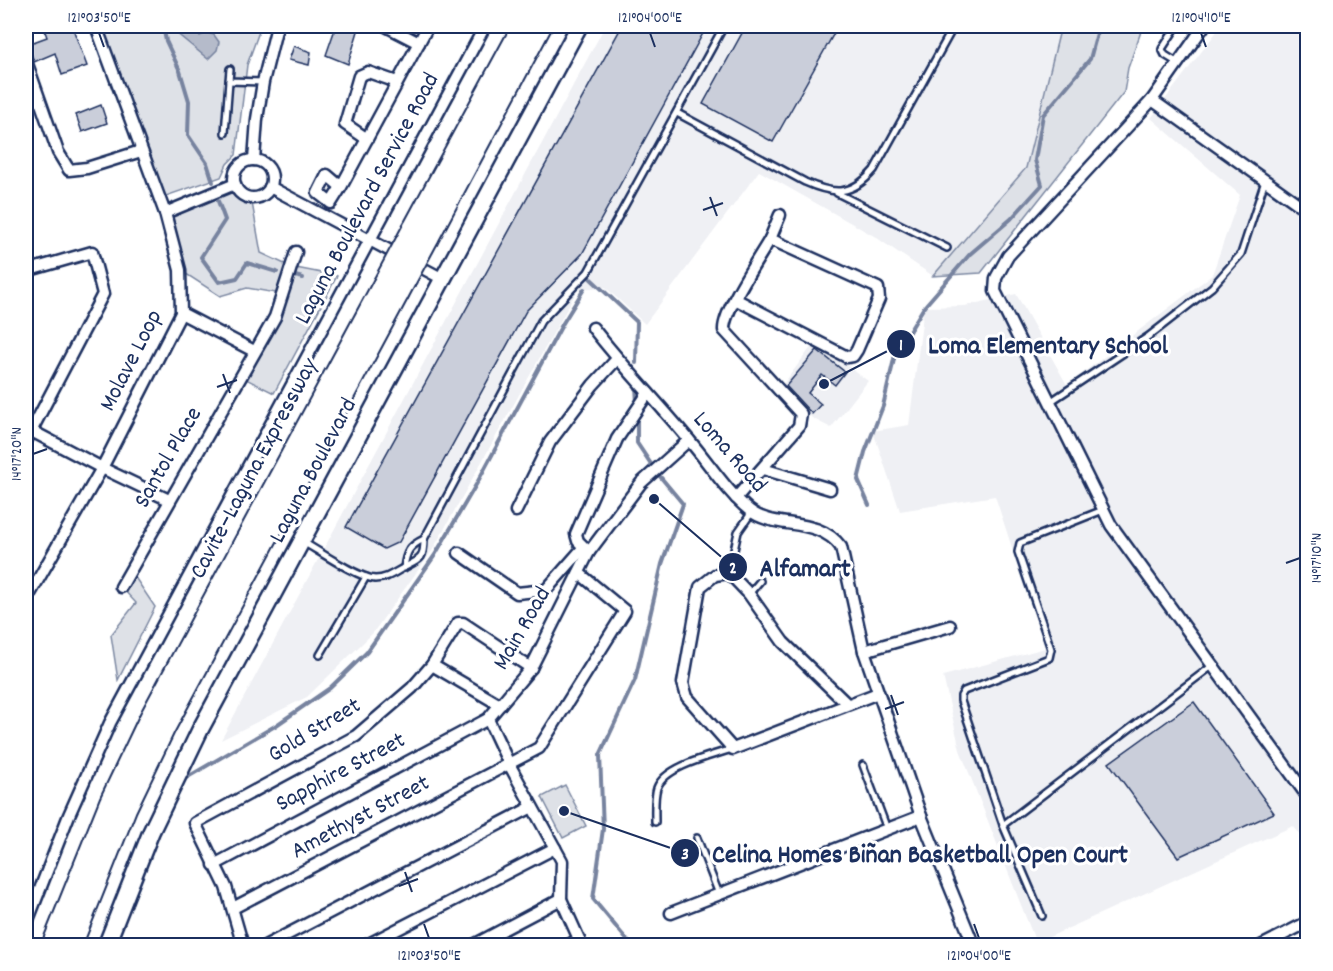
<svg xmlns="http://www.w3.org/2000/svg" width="1333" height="971" viewBox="0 0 1333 971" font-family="Dekko,sans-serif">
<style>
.built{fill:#eff0f4}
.green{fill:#dee1e7;stroke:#7c88a2;stroke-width:1.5}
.water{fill:#b5bbca;stroke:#77839f;stroke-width:1.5}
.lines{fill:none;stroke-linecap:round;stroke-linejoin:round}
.stream{stroke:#77839f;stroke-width:4}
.building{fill:#caceda;stroke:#1b2f5e;stroke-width:1.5}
.lane-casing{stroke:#1b2f5e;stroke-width:10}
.street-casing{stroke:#1b2f5e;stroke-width:15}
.secondary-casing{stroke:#1b2f5e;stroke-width:20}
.highway-casing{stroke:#1b2f5e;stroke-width:24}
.path{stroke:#1b2f5e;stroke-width:2;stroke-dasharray:6 4.5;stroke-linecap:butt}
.lane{stroke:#fff;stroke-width:5}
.street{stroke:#fff;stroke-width:10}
.secondary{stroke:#fff;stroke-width:15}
.highway{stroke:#fff;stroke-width:20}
.highway-bridge-casing{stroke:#1b2f5e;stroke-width:24;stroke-linecap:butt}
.highway-bridge{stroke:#fff;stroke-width:20}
.ticks{fill:none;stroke:#1b2f5e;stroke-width:2}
.labels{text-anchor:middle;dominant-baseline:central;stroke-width:6;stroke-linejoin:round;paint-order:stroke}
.street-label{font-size:24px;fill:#1b2f5e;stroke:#fff}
.leader{fill:none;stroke:#1b2f5e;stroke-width:2}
.callout-dot{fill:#1b2f5e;stroke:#fff;stroke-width:2}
.mark-label{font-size:18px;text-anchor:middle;font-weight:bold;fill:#fff}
.callout-label{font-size:26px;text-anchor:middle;font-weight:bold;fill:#1b2f5e;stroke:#fff;stroke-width:6;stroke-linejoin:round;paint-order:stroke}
.neatline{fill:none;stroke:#1b2f5e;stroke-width:2}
.ticks-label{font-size:15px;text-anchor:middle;fill:#1b2f5e}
</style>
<rect width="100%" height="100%" fill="#fff"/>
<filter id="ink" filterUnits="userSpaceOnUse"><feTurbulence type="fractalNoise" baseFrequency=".0167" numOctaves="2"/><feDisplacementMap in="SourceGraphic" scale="12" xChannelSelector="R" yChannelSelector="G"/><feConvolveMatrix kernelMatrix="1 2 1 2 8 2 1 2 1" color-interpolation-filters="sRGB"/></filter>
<g filter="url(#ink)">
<g class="built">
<path d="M605,26H1061L1026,168L933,276L874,236L759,171L645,324L605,287L578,289L432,551L372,634L307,697L221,740Z"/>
<path d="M1221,26H1307V842L1293,826L1036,943L960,750L943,676L1045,648L995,496L900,511L873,431L909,425L924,307L965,306L1016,294L1067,385L1212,275L1240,195L1151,118Z"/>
<path d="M815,342L868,381L831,428L812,418L781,387Z"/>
</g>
<g class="green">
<path d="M100,26H261L247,65L236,155L227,164L221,177L166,196L159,190Z"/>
<path d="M1061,26H1143L1128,68L1124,92L981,273L933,276L1026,168Z"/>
<path d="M237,188L241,193L251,197L261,253L291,267L337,276L274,393L240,376L282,294L247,288L220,296L180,270L165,213Z"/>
<path d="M130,570L155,607L118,680L111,635L136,603L121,587Z"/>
<path d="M565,785L586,826L563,838L542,797Z"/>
</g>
<path class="water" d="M178,26H198L200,36L207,33L214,35L219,42L217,50L208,59L175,32Z"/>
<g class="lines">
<g class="stream">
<path d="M163,26L166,41L180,71L189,101L188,135L207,163L213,182"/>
<path d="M218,201L225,220L201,257L219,282L237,278L247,263L277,272"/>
<path d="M295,276L303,278"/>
<path d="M590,278L637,322L636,363"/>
<path d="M636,385L637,404"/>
<path d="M637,419V443L651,464"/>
<path d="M869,505L858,480L865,452L883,406L895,355L924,307L970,254L1011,219L1042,185L1035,160L1043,115L1090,59L1099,26"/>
<path d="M186,778L275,726L330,688L367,652L435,555L477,483L563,323L584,289"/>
<path d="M632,946L593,899L603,829L600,755L635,680L662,564L683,504L658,474"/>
</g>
</g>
<g class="building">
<path d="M43,26H72L87,66L62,75L55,53L34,62L28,44L47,37Z"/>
<path d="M336,26H353L359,28L348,64L326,55Z"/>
<path d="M622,26H707L582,254L526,311L399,542L384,549L346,527Z"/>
<path d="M746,26H838L773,142L703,104Z"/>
<path d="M294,46L311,52L309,65L289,60Z"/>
<path d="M101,105L107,123L82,132L76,115Z"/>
<path d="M817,350L845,372L835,385L822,375L808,393L821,404L812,414L786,386Z"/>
<path d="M1194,702L1274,813L1178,857L1109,763Z"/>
</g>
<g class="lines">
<defs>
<g id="lane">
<path d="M1177,26L1162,49L1165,55L1178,63"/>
<path d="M230,69L229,81L263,82"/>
<path d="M677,113L805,182C834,195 852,196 874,170L954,26"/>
<path d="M225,133L229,81"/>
<path d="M837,193L947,248"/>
<path d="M1050,402L1149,336L1212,287L1241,254L1265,181"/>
<path d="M303,542C319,551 358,578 375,579C387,579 395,572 405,567C421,559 424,559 424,539L541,321L588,272L724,26"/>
<path d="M404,568C406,552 409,546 424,539"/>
<path d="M729,573L738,532L752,512"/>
<path d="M749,594L760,581"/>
<path d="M320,655L366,577"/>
<path d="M863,765L887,829"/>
<path d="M655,822C655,812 654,797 657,788C665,766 711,756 732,749"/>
<path d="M1003,825L1212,666"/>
<path d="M697,838L719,894"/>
<path d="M1042,916L1003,825L961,701V696L964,691L1049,658L1051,649L1018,552L1020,543L1103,510"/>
</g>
<g id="street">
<path d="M386,26L419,43"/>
<path d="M1204,26L1152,100L1008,256L996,278L995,291L1111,525L1308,797"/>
<path d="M26,61L58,152L69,170L87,168L141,151"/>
<path d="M1152,100L1308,211"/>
<path d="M367,139L345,124L359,76L368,72L397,82"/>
<path d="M254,160L257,119L263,82L277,26"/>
<circle cx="253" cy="179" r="19"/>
<path d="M270,187L443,279"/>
<path d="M341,187L327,175L318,193L331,203L341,187L428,26"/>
<path d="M165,213L235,184"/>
<path d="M770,239L780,215"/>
<path d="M26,271L92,252L103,294L26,441"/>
<path d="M735,299L847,357L853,356L857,350L879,299L878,288L770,239C759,258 723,311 724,330L801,414L799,426L736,498"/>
<path d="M181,313L254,351"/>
<path d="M593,328C623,367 658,402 689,440C709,463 726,491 749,510C775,531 817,515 841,547L864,651L921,816L974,946"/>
<path d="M26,428L102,468L169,500"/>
<path d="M763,469L830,489"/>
<path d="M516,511L550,442L593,385L617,359"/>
<path d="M589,552L578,541L576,534L617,439L648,393"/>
<path d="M459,553L517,593L546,590L583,548"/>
<path d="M121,587L275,317L296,252"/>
<path d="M26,596L31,592L102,468L181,313L180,270L165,213L96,26"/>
<path d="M864,651L950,626"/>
<path d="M432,665L500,705"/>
<path d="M847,704L783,642L749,594L729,573L715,575L700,587L683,683L687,697L733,749L878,693"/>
<path d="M488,719L509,764L562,861L561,899L579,939L567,946"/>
<path d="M214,865L488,719L531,668L589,552L641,483L689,440"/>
<path d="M233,908L539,748L625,611L579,573"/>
<path d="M671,913L921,816"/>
<path d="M26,925L69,815L110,723L485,26"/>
<path d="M243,946L226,887L195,823L356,736L412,688L432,665L458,623H463L531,668"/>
<path d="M265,946L532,807"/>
<path d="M365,946L555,848"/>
<path d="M472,946L561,899"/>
<path d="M1261,946L1308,922"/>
</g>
<path id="secondary" d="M106,946L151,832L200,730L579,26"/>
<g id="highway">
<path d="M413,229L523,26"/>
<path d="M428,238L541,26"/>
<path d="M52,946L110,802L150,718L383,285"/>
<path d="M71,946L126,808L165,727L398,294"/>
</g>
</defs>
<use href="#lane" class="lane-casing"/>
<use href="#street" class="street-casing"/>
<use href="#secondary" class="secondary-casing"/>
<use href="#highway" class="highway-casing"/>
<path class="path" d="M110,33L114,26"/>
<use href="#lane" class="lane"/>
<use href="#street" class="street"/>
<use href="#secondary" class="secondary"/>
<use href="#highway" class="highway"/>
<defs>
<g id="highway-bridge">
<path d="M383,285L413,229"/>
<path d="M398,294L428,238"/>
</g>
</defs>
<use href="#highway-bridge" class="highway-bridge-casing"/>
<use href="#highway-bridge" class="highway-bridge"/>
</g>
</g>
<path class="ticks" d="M99,33L104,47M650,33L655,47M1201,33L1206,47M710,197L717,216M703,210L723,203M223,374L230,393M217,387L237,380M33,454L47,449M1286,563L1300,558M891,695L898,715M885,709L904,702M405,872L412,892M399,886L418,879M424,924L429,938M974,924L979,938"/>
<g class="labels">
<g class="street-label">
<text transform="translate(368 199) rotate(-62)">Laguna Boulevard Service Road</text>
<text transform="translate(132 361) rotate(-63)">Molave Loop</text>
<text transform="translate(729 453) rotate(49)">Loma Road</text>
<text transform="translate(169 458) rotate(-60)">Santol Place</text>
<text transform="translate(255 469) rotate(-62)">Cavite–Laguna Expressway</text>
<text transform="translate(314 471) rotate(-62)">Laguna Boulevard</text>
<text transform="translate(523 629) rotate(-60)">Main Road</text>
<text transform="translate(315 731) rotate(-31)">Gold Street</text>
<text transform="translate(341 773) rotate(-28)">Sapphire Street</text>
<text transform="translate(361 818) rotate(-28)">Amethyst Street</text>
</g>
</g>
<path class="leader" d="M824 384L901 344M654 499L733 567M564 811L685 853"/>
<g class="callout-dot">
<circle cx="824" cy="384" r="6"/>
<circle cx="654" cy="499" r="6"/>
<circle cx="564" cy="811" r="6"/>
<circle cx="901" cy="344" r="15"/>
<circle cx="733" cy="567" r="15"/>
<circle cx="685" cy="853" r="15"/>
</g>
<g class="mark-label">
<text x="901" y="350">1</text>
<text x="733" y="573">2</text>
<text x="685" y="859">3</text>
</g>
<g class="callout-label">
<text x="1048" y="353">Loma Elementary School</text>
<text x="805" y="576">Alfamart</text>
<text x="920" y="862">Celina Homes Biñan Basketball Open Court</text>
</g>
<rect width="1333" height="971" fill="none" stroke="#fff" stroke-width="66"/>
<rect x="33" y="33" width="1267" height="905" class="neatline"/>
<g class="ticks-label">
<text x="99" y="22">121°03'50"E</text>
<text x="650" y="22">121°04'00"E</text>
<text x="1201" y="22">121°04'10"E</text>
<text transform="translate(16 454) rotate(-90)" y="5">14°17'20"N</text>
<text transform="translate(1316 558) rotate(-90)" y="5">14°17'10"N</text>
<text x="429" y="960">121°03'50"E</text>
<text x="979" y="960">121°04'00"E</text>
</g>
</svg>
